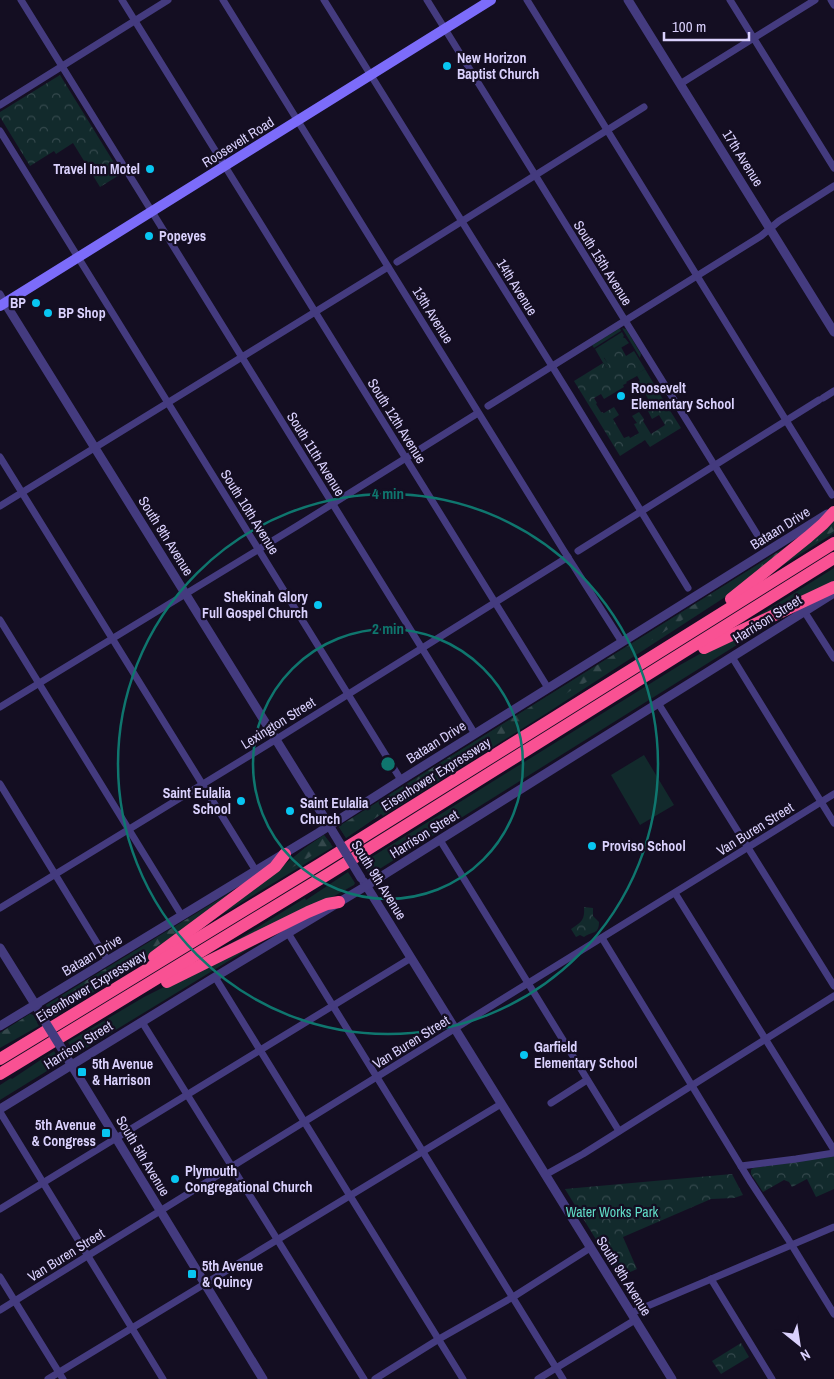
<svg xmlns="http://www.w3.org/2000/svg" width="834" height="1379" viewBox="0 0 834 1379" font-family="'Archivo Narrow',sans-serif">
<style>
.grass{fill:#122a2c}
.forest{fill:url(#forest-firs)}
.park{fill:url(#park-crowns)}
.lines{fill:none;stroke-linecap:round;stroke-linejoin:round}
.minor{stroke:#443b7f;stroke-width:7}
.tertiary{stroke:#443b7f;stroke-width:9}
.secondary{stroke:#7c6cfa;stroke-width:10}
.motorway{stroke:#f95193;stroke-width:12}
.tertiary-bridge{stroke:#443b7f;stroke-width:9}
.ring{fill:none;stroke:#0f766e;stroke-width:2.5}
.poi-dot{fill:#08c6f2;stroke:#140e22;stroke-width:2}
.labels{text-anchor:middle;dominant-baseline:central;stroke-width:4.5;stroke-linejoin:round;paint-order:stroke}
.poi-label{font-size:14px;font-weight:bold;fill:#dad1fd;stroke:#140e22;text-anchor:start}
.street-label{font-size:14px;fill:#dad1fd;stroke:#140e22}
.park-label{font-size:14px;fill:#60dbc7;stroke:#140e22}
.centre{fill:#0f766e;stroke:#140e22;stroke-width:2.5}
.ring-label{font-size:15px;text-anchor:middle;font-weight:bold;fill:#0f766e;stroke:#140e22;stroke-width:4.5;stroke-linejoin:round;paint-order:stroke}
</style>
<defs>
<pattern id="forest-firs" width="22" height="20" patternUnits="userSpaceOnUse" patternTransform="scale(1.25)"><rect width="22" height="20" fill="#122a2c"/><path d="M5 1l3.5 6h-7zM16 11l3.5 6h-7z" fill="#34484c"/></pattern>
<pattern id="park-crowns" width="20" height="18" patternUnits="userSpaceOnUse" patternTransform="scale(1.25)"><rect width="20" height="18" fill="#122a2c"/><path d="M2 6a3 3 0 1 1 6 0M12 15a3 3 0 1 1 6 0" fill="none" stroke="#34484c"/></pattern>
</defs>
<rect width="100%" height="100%" fill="#140e22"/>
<g class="grass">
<path d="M620,328L621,331L594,348L592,345Z"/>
<path d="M622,328L626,329L641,354L640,358Z"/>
<path d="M622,332L624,336L623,337L624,338H625L629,343L604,358L610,366L606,368L595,349Z"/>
<path d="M645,369L654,384L642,390L638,382L640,381L636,374Z"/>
<path d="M655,386L664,401L656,406L652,399L649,401L645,393Z"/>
<path d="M834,521V533L769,574Z"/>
<path d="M805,535L756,577L547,713L383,816L381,814L346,838L339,827L341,825Z"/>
<path d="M834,568V583L754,618Z"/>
<path d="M811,601L784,618L783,616L370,875L362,863L680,665L712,647Z"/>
<path d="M644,755L674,805L640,825L611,775Z"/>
<path d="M324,835L333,847L196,930L278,870L305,848Z"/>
<path d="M348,872L355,883L354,885L329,899L219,951L305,898L306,900Z"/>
<path d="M262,874L137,965L89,995L88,994L53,1018L46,1005Z"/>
<path d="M304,917L281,929L78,1053H74L68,1042L144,997Z"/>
<path d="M30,1014L33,1015L39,1026L0,1048V1033Z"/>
<path d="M54,1051L61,1061L60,1063L0,1100V1085L11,1078L12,1079Z"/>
</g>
<g class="forest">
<path d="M834,521V531L800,551Z"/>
<path d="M789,545L760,569L592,679L570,691L555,702L381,811L380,815L346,838L339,827L341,825Z"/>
<path d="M324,835L331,844L252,892H248L278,870L305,848Z"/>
<path d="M231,892L230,895L145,954L50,1014L46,1005Z"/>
<path d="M30,1014L33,1015L37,1022L26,1029L18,1032L0,1044V1033Z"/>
</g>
<g class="park">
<path d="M60,75L121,174L100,187L73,143L56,154L54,151L30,166L0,117V112Z"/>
<path d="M621,347L626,356L634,351L645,369L637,374V376L626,382L627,383L623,385L624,387L604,399L601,394L594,398L597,403L596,404L601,412L604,413L614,407L619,415L613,419L624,438L629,436L630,438L639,433L634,424L637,423L632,416L639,412L644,419L643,421L651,434L665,425L659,415L652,419L647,409L655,404L656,406L664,401L681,428L650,447L645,440L620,456L574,381L603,363L606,368L609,366L604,357Z"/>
<path d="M584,907L593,908V916L599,922C599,935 592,931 584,937L580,935L576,937L571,929C582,922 585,919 584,907Z"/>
<path d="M834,1155V1189L816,1197L807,1179L792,1187L789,1182L784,1180L763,1192L751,1174V1170L753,1168Z"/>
<path d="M732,1174L743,1195L734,1198L711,1199L623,1237L637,1269L619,1277L565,1189Z"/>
<path d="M741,1343L749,1357L721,1374L712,1361Z"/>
</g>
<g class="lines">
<g class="minor">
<path d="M21,0L475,734"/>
<path d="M122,0L548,688"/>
<path d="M223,0L564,551L622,642"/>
<path d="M324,0L570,395L688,588"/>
<path d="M427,0L760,539"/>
<path d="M527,0L832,495"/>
<path d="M730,0L834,168"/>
<path d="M831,0L834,5"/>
<path d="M680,84L815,0"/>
<path d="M0,105L168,0"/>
<path d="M0,131L401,780"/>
<path d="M397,262L644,107"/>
<path d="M0,294L5,303"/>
<path d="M823,398L834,391"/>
<path d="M488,406L761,236L779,221L834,186"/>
<path d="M0,457L256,871"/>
<path d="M0,506L388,267"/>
<path d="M578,551L819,400"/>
<path d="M804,611L834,658"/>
<path d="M0,620L182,916"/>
<path d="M732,657L834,823"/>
<path d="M658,703L834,986"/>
<path d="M0,707L297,526L478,413"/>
<path d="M0,784L108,961"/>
<path d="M440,840L619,1131"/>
<path d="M675,893L834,1150"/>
<path d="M0,908L275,740L568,557"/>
<path d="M288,933L563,1379"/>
<path d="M602,938L750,1181L788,1239L834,1314"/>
<path d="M215,977L463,1379"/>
<path d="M142,1022L364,1379"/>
<path d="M551,1103L587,1080"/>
<path d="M0,1112L163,1379"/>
<path d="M741,1166L796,1159L834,1153"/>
<path d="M545,1175L583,1154L834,996"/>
<path d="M0,1209L411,958"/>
<path d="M0,1277L63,1379"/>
<path d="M711,1279L772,1379"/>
<path d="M0,1310L834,794"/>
<path d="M631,1313L834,1227"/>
<path d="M48,1379L501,1104"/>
<path d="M375,1379L439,1339L513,1297L590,1248"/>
<path d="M538,1379L635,1320"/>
</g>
<g class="tertiary">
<path d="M628,0L834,332"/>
<path d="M5,303L332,830"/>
<path d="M364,882L672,1379"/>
<path d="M0,948L38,1009"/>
<path d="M0,1026L318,833L401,780L827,514"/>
<path d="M69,1061L263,1379"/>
<path d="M0,1109L215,977L366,886L834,593"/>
</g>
<path class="secondary" d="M0,306L491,0"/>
<g class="motorway">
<path d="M731,599L808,537L823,524L834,512"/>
<path d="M704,648L834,587"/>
<path d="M154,957L275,867L285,854"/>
<path d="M167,982L308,912L327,904L339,902"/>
<path d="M0,1059L320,864L834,543"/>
<path d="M0,1074L330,873L834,558"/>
</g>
<g class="tertiary-bridge">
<path d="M333,832L361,878"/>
<path d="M39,1012L67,1057"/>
</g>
</g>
<g class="ring">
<circle cx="388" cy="764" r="135"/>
<circle cx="388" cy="764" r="270"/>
</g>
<g class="poi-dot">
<circle cx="447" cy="66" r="5"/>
<circle cx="150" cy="169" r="5"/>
<circle cx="149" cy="236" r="5"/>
<circle cx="36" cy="303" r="5"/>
<circle cx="48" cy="313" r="5"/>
<circle cx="621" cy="396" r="5"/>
<circle cx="318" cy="605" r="5"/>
<circle cx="241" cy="801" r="5"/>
<circle cx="290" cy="811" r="5"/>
<circle cx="592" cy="846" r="5"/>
<circle cx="524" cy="1055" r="5"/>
<rect x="77" y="1067" width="10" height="10" rx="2.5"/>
<rect x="101" y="1128" width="10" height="10" rx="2.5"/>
<circle cx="175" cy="1179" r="5"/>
<rect x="187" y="1269" width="10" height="10" rx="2.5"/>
</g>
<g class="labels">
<g class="poi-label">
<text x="457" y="58">New Horizon<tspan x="457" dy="16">Baptist Church</tspan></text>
<text x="140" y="169" text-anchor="end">Travel Inn Motel</text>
<text x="159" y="236">Popeyes</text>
<text x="26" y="303" text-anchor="end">BP</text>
<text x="58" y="313">BP Shop</text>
<text x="631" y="388">Roosevelt<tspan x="631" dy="16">Elementary School</tspan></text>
<text x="308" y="597" text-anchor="end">Shekinah Glory<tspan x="308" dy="16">Full Gospel Church</tspan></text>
<text x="231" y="793" text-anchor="end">Saint Eulalia<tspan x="231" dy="16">School</tspan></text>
<text x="300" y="803">Saint Eulalia<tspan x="300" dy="16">Church</tspan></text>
<text x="602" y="846">Proviso School</text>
<text x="534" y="1047">Garfield<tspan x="534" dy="16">Elementary School</tspan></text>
<text x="92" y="1064">5th Avenue<tspan x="92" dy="16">&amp; Harrison</tspan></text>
<text x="96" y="1125" text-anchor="end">5th Avenue<tspan x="96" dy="16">&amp; Congress</tspan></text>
<text x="185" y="1171">Plymouth<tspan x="185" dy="16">Congregational Church</tspan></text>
<text x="202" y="1266">5th Avenue<tspan x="202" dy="16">&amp; Quincy</tspan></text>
</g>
<g class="street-label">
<text transform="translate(238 142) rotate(-32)">Roosevelt Road</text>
<text transform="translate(743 158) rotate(58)">17th Avenue</text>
<text transform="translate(603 263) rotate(58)">South 15th Avenue</text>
<text transform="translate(517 287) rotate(58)">14th Avenue</text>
<text transform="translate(433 315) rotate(58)">13th Avenue</text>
<text transform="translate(397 421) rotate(58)">South 12th Avenue</text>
<text transform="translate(316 454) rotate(58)">South 11th Avenue</text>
<text transform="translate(250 512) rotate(58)">South 10th Avenue</text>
<text transform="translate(780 528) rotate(-32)">Bataan Drive</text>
<text transform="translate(166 536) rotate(58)">South 9th Avenue</text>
<text transform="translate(767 619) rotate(-32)">Harrison Street</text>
<text transform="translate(278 723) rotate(-32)">Lexington Street</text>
<text transform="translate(436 742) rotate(-32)">Bataan Drive</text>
<text transform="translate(436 774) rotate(-32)">Eisenhower Expressway</text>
<text transform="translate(755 829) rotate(-32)">Van Buren Street</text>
<text transform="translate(424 834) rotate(-32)">Harrison Street</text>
<text transform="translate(379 880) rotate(58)">South 9th Avenue</text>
<text transform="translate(92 955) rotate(-31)">Bataan Drive</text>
<text transform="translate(91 986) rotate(-31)">Eisenhower Expressway</text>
<text transform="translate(411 1042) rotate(-32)">Van Buren Street</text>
<text transform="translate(78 1045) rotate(-32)">Harrison Street</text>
<text transform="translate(143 1156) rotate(59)">South 5th Avenue</text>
<text transform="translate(66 1255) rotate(-32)">Van Buren Street</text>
<text transform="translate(624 1276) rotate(58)">South 9th Avenue</text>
</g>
<g class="park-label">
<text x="612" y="1212">Water Works Park</text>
</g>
</g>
<circle cx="388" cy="764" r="8" class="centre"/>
<g class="ring-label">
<text x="388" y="499">4 min</text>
<text x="388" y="634">2 min</text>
</g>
<g transform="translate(799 1344) rotate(150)" stroke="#140e22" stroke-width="4" paint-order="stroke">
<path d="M0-4L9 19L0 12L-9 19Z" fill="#dad1fd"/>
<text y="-8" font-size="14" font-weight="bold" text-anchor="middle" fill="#dad1fd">N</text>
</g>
<path d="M664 32v8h85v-8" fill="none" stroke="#dad1fd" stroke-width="2.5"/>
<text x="672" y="32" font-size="15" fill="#dad1fd" stroke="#140e22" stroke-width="4" paint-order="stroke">100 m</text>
</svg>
